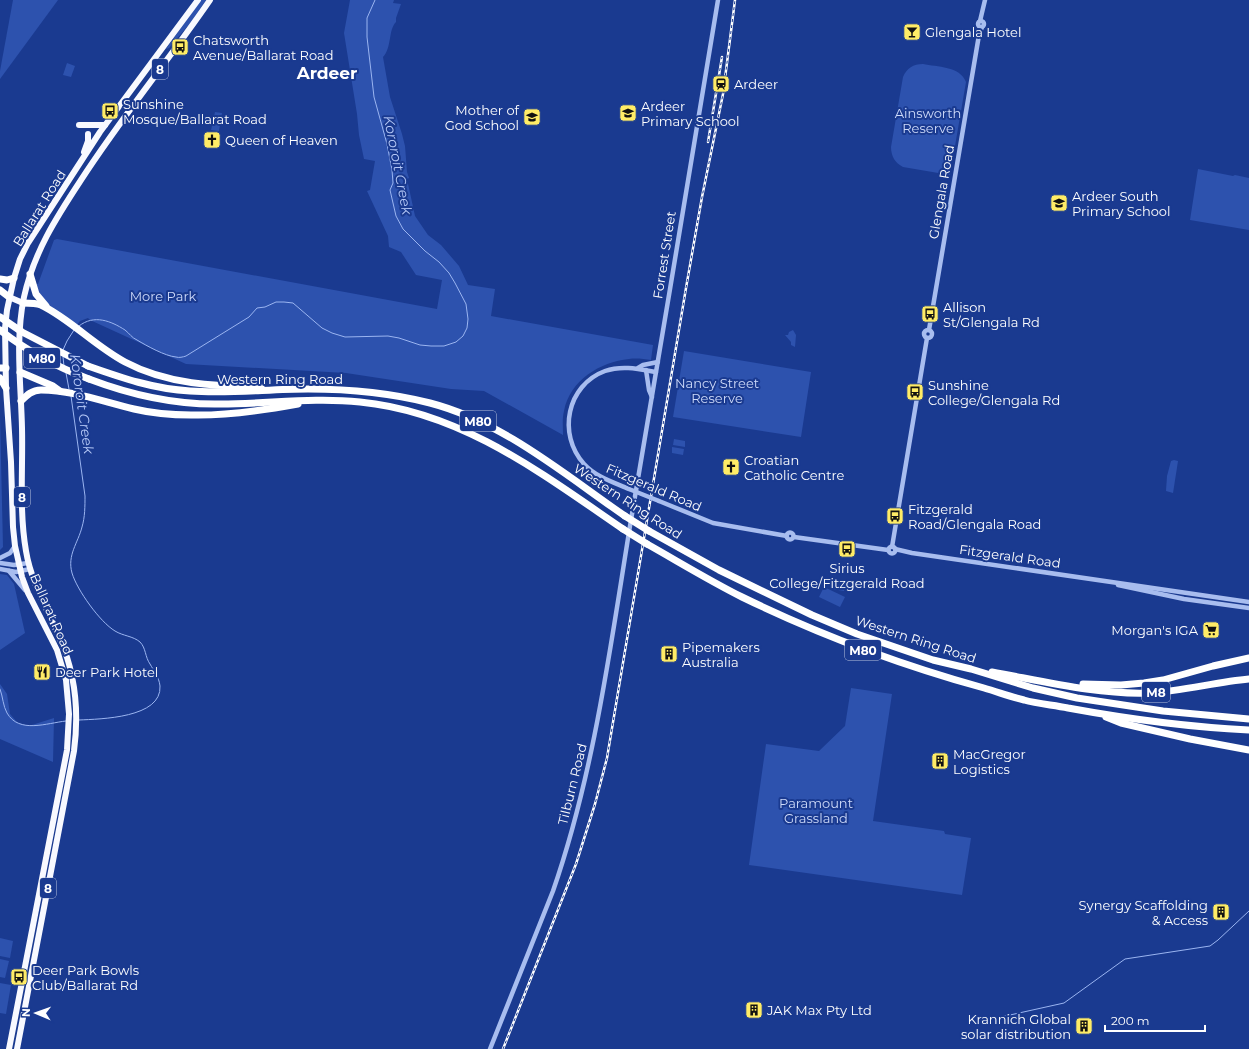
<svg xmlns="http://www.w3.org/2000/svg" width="1249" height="1049" viewBox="0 0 1249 1049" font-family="Montserrat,sans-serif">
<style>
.green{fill:#2d52ae}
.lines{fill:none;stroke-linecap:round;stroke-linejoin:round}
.stream{stroke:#9bb5f1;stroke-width:1}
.tertiary{stroke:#a8bdef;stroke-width:4.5}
.trunk{stroke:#f8f9ff;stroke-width:6}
.motorway{stroke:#fff;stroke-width:7}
.rail-casing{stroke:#fff;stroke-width:2.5}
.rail{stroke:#1a3a90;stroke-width:1;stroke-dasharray:3;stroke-linecap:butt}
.tertiary-bridge{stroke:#a8bdef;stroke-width:4.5}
.motorway-bridge{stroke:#fff;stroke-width:7}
.labels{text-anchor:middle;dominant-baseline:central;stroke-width:4;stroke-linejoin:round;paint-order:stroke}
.shield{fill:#1a3a90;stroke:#bac4de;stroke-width:1}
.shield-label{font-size:12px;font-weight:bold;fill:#fff}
.poi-label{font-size:13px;fill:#fff;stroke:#1a3a90;text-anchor:start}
.park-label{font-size:13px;fill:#cfdbfa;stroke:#1a3a90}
.street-label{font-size:13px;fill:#fff;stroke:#1a3a90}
.water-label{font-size:14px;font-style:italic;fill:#b4c7f6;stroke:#1a3a90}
.district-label{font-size:17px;font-weight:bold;fill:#fff;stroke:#1a3a90}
</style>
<rect width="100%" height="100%" fill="#1a3a90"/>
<g class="green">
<path d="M13,0H58L0,79V71Z"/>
<path d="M201,0H206L191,22L169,48L166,49Z"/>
<path d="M350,0H394L393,3L401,4L396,18V22C388,30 392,48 383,57L390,97L402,134L405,146L407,172L409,178L407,179L415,216L428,235L441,245L459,266L468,285L495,289L491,316L653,345L651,360C644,359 636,358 629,359C600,362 570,380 564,411C562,419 563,427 563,435L484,391L451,389L346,373L186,364L90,320L88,318L80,321L76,326C62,315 40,302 36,284H38L54,240L57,239L437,309L442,280L416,275L401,252L389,247L388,236L367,191L370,190L375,161L364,159L359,135L357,114L344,33Z"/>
<path d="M67,63L75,66L71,77L63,75Z"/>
<path d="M923,64C937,67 960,66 966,82L950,175L903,167C895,163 891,156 891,147L903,77C907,68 913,64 923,64Z"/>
<path d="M215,112L222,113L219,131L211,130Z"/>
<path d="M1198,169L1233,176L1235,175L1249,178V230L1190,220Z"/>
<path d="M793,330L796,335L795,347L791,345V342L785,335H788L789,332Z"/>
<path d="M684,351L811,372L801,437L673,417Z"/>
<path d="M0,416L3,547L0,550Z"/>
<path d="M674,439L685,441V447L673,445Z"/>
<path d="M672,447L684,449L683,455L672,453Z"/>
<path d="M1174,460L1178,461L1173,493L1166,491L1167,476L1171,461Z"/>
<path d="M0,574L7,575L14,584L25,633L0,650Z"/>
<path d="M833,584L845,585L844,591L832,589Z"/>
<path d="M824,587L845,597L840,607L819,597Z"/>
<path d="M0,684L7,694L10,714L17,722L28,726L35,724L54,718L53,762L0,739Z"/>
<path d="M851,688L892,694L873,821L944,831L945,834L971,838L962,895L749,865L766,744L819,751L845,726Z"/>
<path d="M0,938L13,941L10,958L0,956Z"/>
<path d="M0,959L9,961L5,978L0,977Z"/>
<path d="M0,983L11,985L6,1014L0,1013Z"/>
</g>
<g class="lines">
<g class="stream">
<path d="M79,326C94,314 111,321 125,330C129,333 132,338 137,340C147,346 165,356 176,357C179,358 183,357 186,356L249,317L257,308L265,307L276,302H284L293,303L322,328L332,333L345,337L388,336L399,338L420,345L431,346H444L456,342L463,336L467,328L468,319L466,304L455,283L449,273L439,262L425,251L403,229L396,216L390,190L393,183L392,170L387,144L374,97L367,37V18L375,0"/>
<path d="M63,350L67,341L74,330"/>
<path d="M63,357L64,366"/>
<path d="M66,373L69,389"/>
<path d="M71,396L85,496C85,506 85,517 82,527C78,543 67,555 72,573C77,590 100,622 115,631C123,636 133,636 140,642C146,648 145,657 150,664C154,671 159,677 160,686C162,718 101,719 79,720"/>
<path d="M0,689C3,697 3,706 7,713C19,734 47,723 66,721"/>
<path d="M1001,1017L1064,1003L1125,959L1210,946L1218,940L1249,911"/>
</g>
<g class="tertiary">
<circle cx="981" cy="24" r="3"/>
<path d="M980,21L985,0"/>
<path d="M929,330L979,35L982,27"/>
<circle cx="928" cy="334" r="4"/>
<path d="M638,368L643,365L658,362"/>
<path d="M646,370L649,390L652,397"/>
<path d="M629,489C613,482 596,477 584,464C557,434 567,385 605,371C622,365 639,369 656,372"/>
<path d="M659,501L713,523L787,536"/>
<circle cx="790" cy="536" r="3.5"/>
<path d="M794,537L888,550"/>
<circle cx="892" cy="550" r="3.5"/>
<path d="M892,547L927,338"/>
<path d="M895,549L912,553L1249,602"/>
<path d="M0,558L10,553L15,546"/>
<path d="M0,563L14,565L28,563"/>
<path d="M0,569L16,572L30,569"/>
<path d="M9,571L25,590"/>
<path d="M1118,585L1184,599L1249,608"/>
<path d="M490,1049L553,891C594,773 610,649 630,526C660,351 689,175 718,0"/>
</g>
<g class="trunk">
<path d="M79,125H105"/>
<path d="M84,152L88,141V134"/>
<path d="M9,297L23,303"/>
<path d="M9,1049L67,750L69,714L66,680L57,650L28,593L22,577L15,546L13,527L11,462L6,388L5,328L7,310L14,278L20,259L28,243L100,132L198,0"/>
<path d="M17,1049L74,751C79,713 76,675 60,639C48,610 31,582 26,551C19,511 23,469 22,428C21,385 15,340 24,297C34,252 56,218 81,180C121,118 168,61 210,0"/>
</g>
<g class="motorway">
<path d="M30,274L36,294L46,306"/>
<path d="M0,279L7,280L14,278"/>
<path d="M0,290L9,297"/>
<path d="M23,303C29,303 36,303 41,305C70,319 95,346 125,362C166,384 216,387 261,386"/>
<path d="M88,366C122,378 154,389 190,391C229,394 268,389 308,389C349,389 391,393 430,403C503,422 564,474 625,516"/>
<path d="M0,368H6"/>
<path d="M20,372L53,386L60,391"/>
<path d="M0,378L6,388"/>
<path d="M89,379C131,395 176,405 221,404C268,404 313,397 360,402C462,412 541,473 623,529"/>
<path d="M21,401C27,395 32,390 41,390C72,390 104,402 134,409C151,413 174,415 191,415C225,416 265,410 298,404"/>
<path d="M649,531L719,570L812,615L857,634L933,660L971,669L1033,688L1077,698L1163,711L1249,719"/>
<path d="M647,544C679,562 710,581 742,597C820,635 901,665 984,688C998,692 1011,697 1024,700C1038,704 1054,705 1068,708C1128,719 1188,727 1249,730"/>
<path d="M992,672C1042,681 1099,695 1149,693C1183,691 1216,682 1249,679"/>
<path d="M1083,684L1121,685L1144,683L1163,680L1213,666L1249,658"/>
<path d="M1106,717L1121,723L1190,739L1249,750"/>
</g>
<defs>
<g id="rail">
<path d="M708,142L722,57"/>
<path d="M503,1049L576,864L595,804L607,758L686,288L702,197L723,94L735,0"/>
</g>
</defs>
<use href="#rail" class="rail-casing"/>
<use href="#rail" class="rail"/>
<path class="tertiary-bridge" d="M629,489L659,501"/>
<g class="motorway-bridge">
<path d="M0,317L22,332L88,366"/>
<path d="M0,330C27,351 57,367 89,379"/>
<path d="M625,516L649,531"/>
<path d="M623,529L647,544"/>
</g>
</g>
<defs>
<symbol id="bar-square" viewBox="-11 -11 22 22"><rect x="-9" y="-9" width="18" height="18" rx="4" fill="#ffec66" stroke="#1a3a90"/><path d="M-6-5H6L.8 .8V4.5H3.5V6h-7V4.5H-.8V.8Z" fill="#111"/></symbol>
<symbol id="bus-square" viewBox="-11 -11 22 22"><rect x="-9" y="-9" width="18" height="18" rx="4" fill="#ffec66" stroke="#1a3a90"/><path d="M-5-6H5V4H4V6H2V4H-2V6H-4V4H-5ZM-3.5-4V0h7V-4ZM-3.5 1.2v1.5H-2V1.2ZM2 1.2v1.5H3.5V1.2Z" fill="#111"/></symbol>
<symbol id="station-square" viewBox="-11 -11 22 22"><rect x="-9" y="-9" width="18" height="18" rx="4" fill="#ffec66" stroke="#1a3a90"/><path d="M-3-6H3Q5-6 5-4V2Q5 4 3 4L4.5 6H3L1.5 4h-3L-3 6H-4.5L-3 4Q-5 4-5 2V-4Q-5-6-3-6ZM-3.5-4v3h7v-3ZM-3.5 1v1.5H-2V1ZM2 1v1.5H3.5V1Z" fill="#111"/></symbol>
<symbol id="school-square" viewBox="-11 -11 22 22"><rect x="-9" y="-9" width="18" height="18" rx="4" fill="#ffec66" stroke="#1a3a90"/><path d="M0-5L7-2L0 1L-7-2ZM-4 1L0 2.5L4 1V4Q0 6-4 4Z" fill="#111"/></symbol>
<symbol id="church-square" viewBox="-11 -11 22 22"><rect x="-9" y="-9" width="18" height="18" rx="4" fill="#ffec66" stroke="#1a3a90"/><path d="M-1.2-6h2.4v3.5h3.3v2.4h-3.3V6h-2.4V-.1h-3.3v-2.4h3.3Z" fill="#111"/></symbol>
<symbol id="supermarket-square" viewBox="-11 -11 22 22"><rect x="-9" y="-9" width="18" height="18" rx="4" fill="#ffec66" stroke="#1a3a90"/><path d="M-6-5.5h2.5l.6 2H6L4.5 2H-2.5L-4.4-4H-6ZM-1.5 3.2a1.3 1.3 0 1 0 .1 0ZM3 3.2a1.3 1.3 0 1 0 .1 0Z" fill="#111"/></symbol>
<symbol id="building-square" viewBox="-11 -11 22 22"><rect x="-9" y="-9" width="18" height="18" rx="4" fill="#ffec66" stroke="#1a3a90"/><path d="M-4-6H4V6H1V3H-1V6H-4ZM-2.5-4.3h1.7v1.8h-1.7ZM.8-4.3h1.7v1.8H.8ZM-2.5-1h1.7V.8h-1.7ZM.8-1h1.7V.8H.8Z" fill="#111"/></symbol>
<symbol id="restaurant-square" viewBox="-11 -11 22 22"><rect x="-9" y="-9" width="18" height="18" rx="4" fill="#ffec66" stroke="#1a3a90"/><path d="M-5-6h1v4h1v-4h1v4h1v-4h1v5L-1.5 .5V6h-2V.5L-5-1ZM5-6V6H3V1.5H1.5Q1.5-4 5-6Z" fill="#111"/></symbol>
</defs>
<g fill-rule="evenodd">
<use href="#bar-square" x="902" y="22" width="20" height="20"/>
<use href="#bus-square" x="170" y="37" width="20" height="20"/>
<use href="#station-square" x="711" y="74" width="20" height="20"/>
<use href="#bus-square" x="100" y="101" width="20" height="20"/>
<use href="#school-square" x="618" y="103" width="20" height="20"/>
<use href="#school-square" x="522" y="107" width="20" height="20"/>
<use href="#church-square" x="202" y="130" width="20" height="20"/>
<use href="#school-square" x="1049" y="193" width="20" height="20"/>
<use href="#bus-square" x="920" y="304" width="20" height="20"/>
<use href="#bus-square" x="905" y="382" width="20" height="20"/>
<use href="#church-square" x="721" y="457" width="20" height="20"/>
<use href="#bus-square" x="885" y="506" width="20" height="20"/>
<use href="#bus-square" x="837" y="539" width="20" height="20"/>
<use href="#supermarket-square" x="1201" y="620" width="20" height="20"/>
<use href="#building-square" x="659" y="644" width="20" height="20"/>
<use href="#restaurant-square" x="32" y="662" width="20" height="20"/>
<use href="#building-square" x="930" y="751" width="20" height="20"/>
<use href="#building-square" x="1211" y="902" width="20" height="20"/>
<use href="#bus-square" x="9" y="967" width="20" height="20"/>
<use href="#building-square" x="744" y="1000" width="20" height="20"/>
<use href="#building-square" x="1074" y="1016" width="20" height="20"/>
</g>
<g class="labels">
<g class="shield">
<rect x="152" y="59" width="16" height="20" rx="3"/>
<rect x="24" y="348" width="36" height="20" rx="3"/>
<rect x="460" y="411" width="36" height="20" rx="3"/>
<rect x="14" y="487" width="16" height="20" rx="3"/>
<rect x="845" y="640" width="36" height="20" rx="3"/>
<rect x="1142" y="682" width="28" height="20" rx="3"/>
<rect x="40" y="878" width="16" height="20" rx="3"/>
</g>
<g class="shield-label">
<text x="160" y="69">8</text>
<text x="42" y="358">M80</text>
<text x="478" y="421">M80</text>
<text x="22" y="497">8</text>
<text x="863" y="650">M80</text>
<text x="1156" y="692">M8</text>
<text x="48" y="888">8</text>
</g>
<g class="poi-label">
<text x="925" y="32">Glengala Hotel</text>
<text x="193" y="40">Chatsworth<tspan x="193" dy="15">Avenue/Ballarat Road</tspan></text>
<text x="734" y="84">Ardeer</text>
<text x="123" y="104">Sunshine<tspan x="123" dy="15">Mosque/Ballarat Road</tspan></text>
<text x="641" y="106">Ardeer<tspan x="641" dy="15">Primary School</tspan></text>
<text x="519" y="110" text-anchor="end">Mother of<tspan x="519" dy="15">God School</tspan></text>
<text x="225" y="140">Queen of Heaven</text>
<text x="1072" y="196">Ardeer South<tspan x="1072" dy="15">Primary School</tspan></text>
<text x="943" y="307">Allison<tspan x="943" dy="15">St/Glengala Rd</tspan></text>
<text x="928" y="385">Sunshine<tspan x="928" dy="15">College/Glengala Rd</tspan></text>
<text x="744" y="460">Croatian<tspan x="744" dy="15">Catholic Centre</tspan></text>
<text x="908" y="509">Fitzgerald<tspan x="908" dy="15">Road/Glengala Road</tspan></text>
<text x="847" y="568" text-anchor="middle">Sirius<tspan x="847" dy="15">College/Fitzgerald Road</tspan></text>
<text x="1198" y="630" text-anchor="end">Morgan's IGA</text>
<text x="682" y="647">Pipemakers<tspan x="682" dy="15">Australia</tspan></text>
<text x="55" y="672">Deer Park Hotel</text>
<text x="953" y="754">MacGregor<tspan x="953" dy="15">Logistics</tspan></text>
<text x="1208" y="905" text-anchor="end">Synergy Scaffolding<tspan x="1208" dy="15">&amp; Access</tspan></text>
<text x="32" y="970">Deer Park Bowls<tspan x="32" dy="15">Club/Ballarat Rd</tspan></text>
<text x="767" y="1010">JAK Max Pty Ltd</text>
<text x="1071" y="1019" text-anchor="end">Krannich Global<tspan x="1071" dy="15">solar distribution</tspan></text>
</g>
<g class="park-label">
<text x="928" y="113">Ainsworth<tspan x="928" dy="15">Reserve</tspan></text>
<text x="163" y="296">More Park</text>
<text x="717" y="383">Nancy Street<tspan x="717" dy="15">Reserve</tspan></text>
<text x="816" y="803">Paramount<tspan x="816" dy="15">Grassland</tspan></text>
</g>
<g class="street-label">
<text transform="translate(941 192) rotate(-80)">Glengala Road</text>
<text transform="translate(39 208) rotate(-58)">Ballarat Road</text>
<text transform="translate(664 255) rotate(-81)">Forrest Street</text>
<text x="280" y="379">Western Ring Road</text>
<text transform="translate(654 487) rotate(23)">Fitzgerald Road</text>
<text transform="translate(628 501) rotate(33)">Western Ring Road</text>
<text transform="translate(1010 556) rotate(8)">Fitzgerald Road</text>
<text transform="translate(52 614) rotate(66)">Ballarat Road</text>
<text transform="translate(916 639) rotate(18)">Western Ring Road</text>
<text transform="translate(572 784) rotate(-76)">Tilburn Road</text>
</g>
<g class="water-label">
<text transform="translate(398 165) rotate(79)">Kororoit Creek</text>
<text transform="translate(82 404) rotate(82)">Kororoit Creek</text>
</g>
<g class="district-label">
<text x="327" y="73">Ardeer</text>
</g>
</g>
<g transform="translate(36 1013) rotate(272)" stroke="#1a3a90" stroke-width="3" paint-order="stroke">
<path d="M0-3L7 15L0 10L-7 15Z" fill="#ffffff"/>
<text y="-6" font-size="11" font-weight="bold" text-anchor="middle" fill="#ffffff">N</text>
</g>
<path d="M1105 1025v6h100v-6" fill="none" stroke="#ffffff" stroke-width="2"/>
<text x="1111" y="1025" font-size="12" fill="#ffffff" stroke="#1a3a90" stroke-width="3" paint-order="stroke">200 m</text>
</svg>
